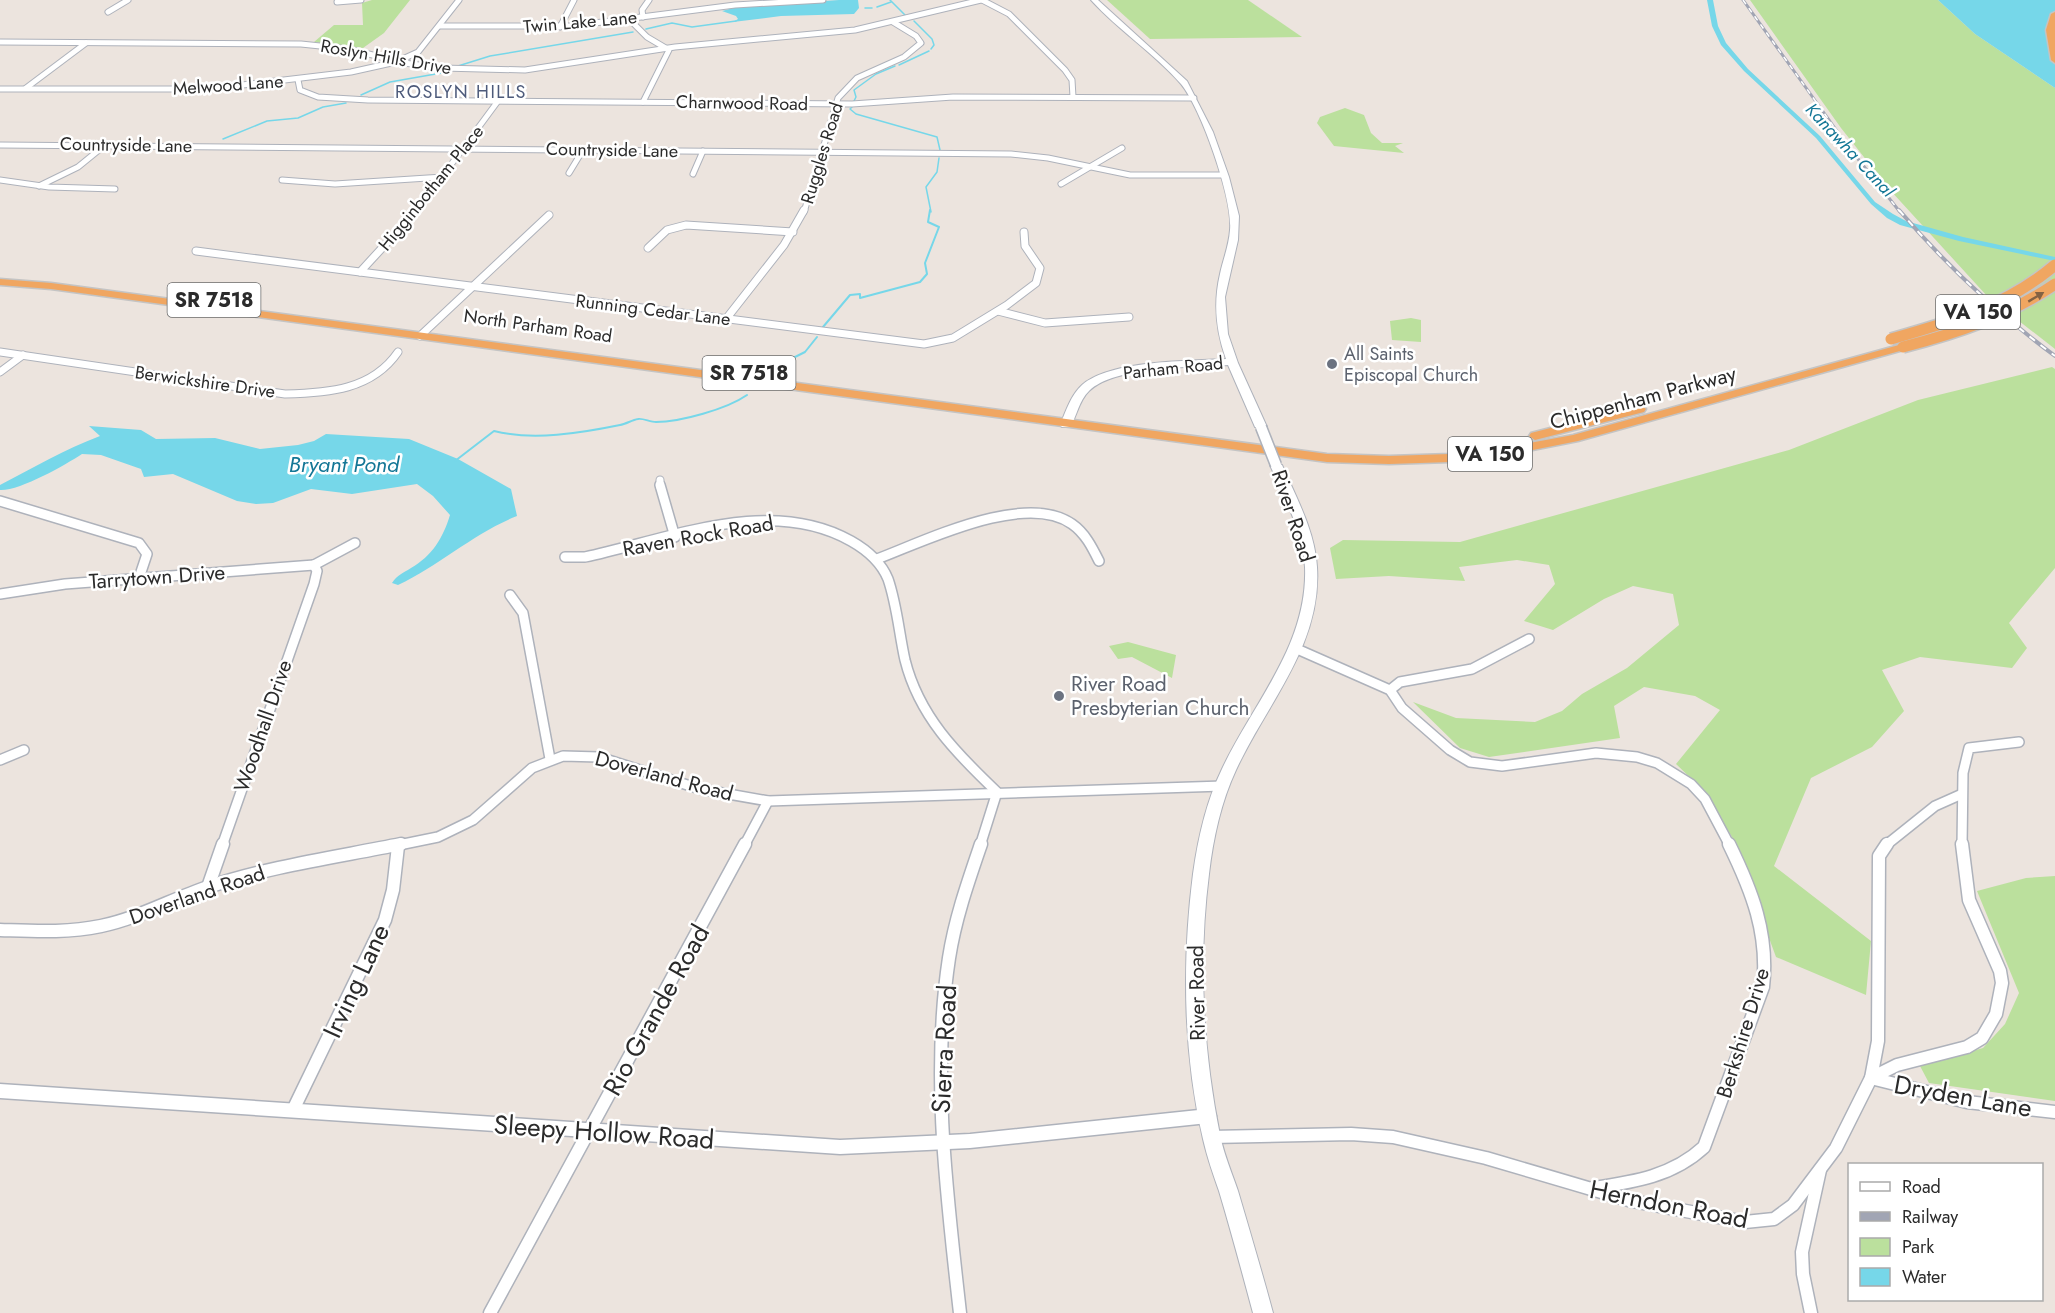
<svg xmlns="http://www.w3.org/2000/svg" width="2055" height="1313" viewBox="0 0 2055 1313" font-family="Jost,sans-serif">
<style>
.green{fill:#bbe09d}
.water{fill:#76d7e9}
.lines{fill:none;stroke-linecap:round;stroke-linejoin:round}
.stream-far1{stroke:#76d7e9;stroke-width:1.5}
.stream{stroke:#76d7e9;stroke-width:2}
.canal{fill:#76d7e9;fill-rule:evenodd}
.minor-far3-casing{stroke:#aeb2bb;stroke-width:7}
.minor-far2-casing{stroke:#aeb2bb;stroke-width:9}
.minor-far1-casing{stroke:#aeb2bb;stroke-width:12}
.minor-casing{stroke:#aeb2bb;stroke-width:15}
.tertiary-casing{stroke:#aeb2bb;stroke-width:3}
.secondary-casing{stroke:#aeb2bb;stroke-width:2}
.trunk-casing{stroke:#c4c4c4;stroke-width:3}
.minor-far3{stroke:#fff;stroke-width:5}
.minor-far2{stroke:#fff;stroke-width:7}
.minor-far1{stroke:#fff;stroke-width:9}
.minor{stroke:#fff;stroke-width:12}
.tertiary{fill:#fff;fill-rule:evenodd}
.secondary{fill:#fff;fill-rule:evenodd}
.trunk{fill:#f0a661;fill-rule:evenodd}
.rail-far1-casing{stroke:#a1a5b4;stroke-width:3}
.rail-casing{stroke:#a1a5b4;stroke-width:4}
.rail-far1{stroke:#fff;stroke-width:1.5;stroke-dasharray:5;stroke-linecap:butt}
.rail{stroke:#fff;stroke-width:2;stroke-dasharray:7;stroke-linecap:butt}
.secondary-bridge-casing{stroke:#aeb2bb;stroke-width:13;stroke-linecap:butt}
.trunk-bridge-casing{stroke:#c4c4c4;stroke-width:14;stroke-linecap:butt}
.secondary-bridge{stroke:#fff;stroke-width:10}
.trunk-bridge{stroke:#f0a661;stroke-width:11}
.oneway{fill:#846243}
.worship-dot{fill:#6b7280;stroke:#fff;stroke-width:2}
.labels{text-anchor:middle;dominant-baseline:central;stroke-width:5;stroke-linejoin:round;paint-order:stroke}
.far-street-label{font-size:18px;fill:#2b2b2b;stroke:#fff}
.far-neighbourhood-label{font-size:18px;letter-spacing:1.5px;fill:#4d5a7a;stroke:#fff}
.far-water-label{font-size:18px;font-style:italic;fill:#147796;stroke:#fff}
.far-worship-label{font-size:18px;fill:#5b616d;stroke:#fff;text-anchor:start}
.shield{fill:#fff;stroke:#6b6b6b;stroke-width:1.5}
.shield-label{font-size:20px;font-weight:bold;fill:#2b2b2b}
.street-label{font-size:21px;fill:#2b2b2b;stroke:#fff}
.worship-label{font-size:21px;fill:#5b616d;stroke:#fff;text-anchor:start}
.water-label{font-size:22px;font-style:italic;fill:#147796;stroke:#fff}
.near-street-label{font-size:26px;fill:#2b2b2b;stroke:#fff}
</style>
<rect width="100%" height="100%" fill="#ece4de"/>
<g class="green">
<path d="M372,0H410L384,33L363,48L314,42L334,25H363L362,3Z"/>
<path d="M1107,0H1248L1302,37L1150,39Z"/>
<path d="M1750,0H1938L1975,34L2055,88V349L1987,296L1890,190L1841,128Z"/>
<path d="M1345,108L1364,115L1371,133L1382,143H1403L1395,146L1404,153L1334,146L1317,123L1320,117Z"/>
<path d="M1411,318L1421,320V342L1392,340L1390,321Z"/>
<path d="M2052,367L2055,369V568L2009,623L2027,648L2012,668L1920,657L1882,670L1904,711L1872,747L1811,778L1774,866L1871,941L1866,995L1776,957L1732,837L1702,789L1676,764L1720,710L1695,696L1644,687L1614,706L1620,738L1489,757L1460,748L1413,702L1456,718L1535,722L1562,711L1582,694L1627,668L1679,625L1673,594L1633,586L1604,599L1553,630L1524,621L1555,584L1549,565L1517,560L1459,567L1465,581L1389,576L1336,579L1330,548L1343,540L1460,542L1789,450L1918,400Z"/>
<path d="M1128,642L1176,655L1172,678L1132,657L1118,659L1109,646Z"/>
<path d="M2055,876V1101L1929,1083L1920,1066L1983,1048L2005,1024L2019,993L1977,891L2026,878Z"/>
</g>
<g class="water">
<path d="M839,0H858L859,8L854,14L781,16L733,22L738,19L736,16L722,11L737,7Z"/>
<path d="M1938,0H2055V88L1975,34Z"/>
<path d="M89,426L141,430L156,439L215,438L260,449L298,445L314,441L326,434L409,439L458,459L511,489L517,516C474,533 440,565 398,585L392,583C398,574 402,574 411,568C432,556 443,538 450,515L433,496L417,484L352,494L311,489L273,503L256,504L237,501L173,474L144,477L141,469L101,455L82,454C65,465 20,491 0,490V485C33,468 65,449 100,436Z"/>
</g>
<g class="lines">
<g class="stream-far1">
<path d="M890,0L905,15"/>
<path d="M877,7L891,2"/>
<path d="M865,8H872"/>
<path d="M914,21L932,39L934,45L931,49"/>
<path d="M646,29L672,23L692,27L736,21"/>
<path d="M899,65L929,51"/>
<path d="M458,66L490,56L633,32"/>
<path d="M361,95L390,82L447,72"/>
<path d="M853,103L856,97L854,90L876,74L895,66"/>
<path d="M852,107L850,109L856,114L937,137L940,150"/>
<path d="M223,139L267,121L298,118L323,107L346,103"/>
<path d="M931,212L926,187L937,172L939,158"/>
</g>
<g class="stream">
<path d="M823,327L850,295L860,294V298L920,282L927,274L925,263L939,227L928,222L930,210"/>
<path d="M781,364L805,352L817,337"/>
<path d="M455,461L494,431C533,441 581,433 620,425C626,424 632,420 638,419C643,418 650,422 656,422C680,422 727,409 747,395"/>
</g>
<path class="canal" d="M1707,0H1713L1718,26L1726,43L1748,69L1820,136L1875,202L1893,214L1906,221L1963,237L2055,257V261L1959,241L1900,225L1887,218L1871,204L1816,138L1744,71L1721,45L1712,26Z"/>
<defs>
<g id="minor-far3">
<path d="M982,0L1009,14L1065,70L1072,80L1073,97"/>
<path d="M337,2L361,0"/>
<path d="M108,12L128,0"/>
<path d="M643,17L642,10L649,0"/>
<path d="M629,19L647,37L669,50L643,102"/>
<path d="M440,26H571L735,5L823,0"/>
<path d="M560,27L574,0"/>
<path d="M0,42L301,44L349,49L404,63L442,68L525,70L675,47L855,30L981,0"/>
<path d="M298,80L300,90L318,97L368,100L852,104L953,97L1194,98"/>
<path d="M26,88L86,43"/>
<path d="M0,89H209L351,72L396,62L418,52L459,0"/>
<path d="M0,145L1011,154L1048,158L1130,175H1222"/>
<path d="M569,173L583,150"/>
<path d="M693,174L703,151"/>
<path d="M0,180L49,187L115,189"/>
<path d="M282,180L335,184L443,177"/>
<path d="M1061,184L1122,148"/>
<path d="M39,186L78,167L105,145"/>
<path d="M416,212L498,101"/>
<path d="M804,212L838,98L857,78L904,57L921,43L916,36L893,22"/>
</g>
<g id="minor-far2">
<path d="M648,248L667,230L686,225L793,232"/>
<path d="M196,251L924,344L953,338L1007,305L1036,283L1040,268L1025,246L1024,232"/>
<path d="M360,272L417,210"/>
<path d="M998,311L1045,323L1129,317"/>
<path d="M726,319L784,245L804,210"/>
<path d="M420,336L549,215"/>
<path d="M0,352L285,394C328,393 372,390 398,352"/>
<path d="M0,372L23,355"/>
<path d="M660,480V487"/>
</g>
<g id="minor-far1">
<path d="M660,485L675,537"/>
<path d="M0,501L139,543L147,554L139,578"/>
<path d="M565,557H585C669,539 770,495 851,541C867,550 881,562 888,579C897,605 899,633 905,660C919,716 956,753 997,792L980,846"/>
<path d="M877,559C925,541 1025,491 1072,524C1085,533 1092,547 1099,561"/>
<path d="M314,565L355,543"/>
<path d="M0,594L65,584L314,565"/>
<path d="M510,595L523,613L550,759"/>
<path d="M1297,649L1390,690L1402,708L1450,750L1470,762L1502,766L1596,753L1637,757L1657,763L1691,784L1705,799L1730,846"/>
<path d="M1390,690L1400,682L1472,669L1529,639"/>
<path d="M0,760L24,750"/>
<path d="M222,846L314,584L317,571L314,565"/>
<path d="M394,846L438,837L473,820L532,768L563,756L599,757L700,789L768,801L1223,786"/>
<path d="M744,846L768,801"/>
<path d="M1885,846L1935,806L1962,794"/>
<path d="M1962,846L1963,773L1969,748L2019,742"/>
</g>
<g id="minor">
<path d="M1887,844L1879,856L1878,1041L1871,1078L1967,1102L2055,1112"/>
<path d="M208,887L223,844"/>
<path d="M0,930C34,931 67,933 101,926C139,918 172,899 208,887C271,866 337,857 401,844"/>
<path d="M293,1110L385,920L393,890L398,846"/>
<path d="M1211,1137L1351,1134L1393,1137L1486,1158L1632,1201L1745,1222L1774,1219L1793,1205L1836,1148L1871,1078L1897,1065L1967,1047L1982,1038L1996,1014L2002,983L2000,971L1969,900L1962,844"/>
<path d="M1593,1188C1634,1182 1673,1176 1704,1147L1763,987C1769,934 1752,891 1729,844"/>
<path d="M490,1313L745,844"/>
<path d="M960,1313C947,1196 931,1076 949,958C955,919 968,882 981,844"/>
<path d="M1811,1313L1803,1274L1802,1252L1820,1170"/>
</g>
<path id="tertiary" d="M0,1084L840,1140L970,1134L1208,1109L1214,1111L1216,1116L1214,1121L1208,1123L970,1148L840,1154L0,1098Z"/>
<g id="secondary">
<path d="M1091,0H1098L1187,81L1213,132L1229,177L1239,216L1238,240L1225,297L1228,334L1238,363L1267,427L1265,429L1261,430L1255,427L1228,365C1194,367 1114,366 1089,391C1079,400 1077,416 1070,427H1062L1060,425C1066,411 1071,395 1082,385C1111,360 1189,361 1226,359C1216,331 1213,304 1220,274C1223,260 1229,245 1230,230C1233,199 1201,108 1181,84C1154,53 1118,30 1091,0Z"/>
<path d="M1276,462L1282,465C1296,497 1315,531 1317,567C1322,645 1267,703 1236,770C1221,802 1213,839 1209,874C1198,960 1203,1050 1220,1135C1224,1155 1232,1173 1238,1191C1250,1232 1262,1272 1273,1313H1253C1242,1272 1231,1231 1219,1191C1213,1174 1207,1157 1203,1139C1183,1054 1182,960 1193,874C1198,838 1206,802 1222,769C1253,703 1308,645 1305,567C1303,532 1284,497 1270,465Z"/>
</g>
<g id="trunk">
<path d="M2055,12V63L2051,60L2046,30L2051,14Z"/>
<path d="M0,279L51,283L1327,454L1389,456L1450,454L1507,447L1573,435L1899,345H1907L1909,347L1907,349L1578,441L1507,455L1450,462L1389,464L1327,462L51,289L0,285Z"/>
<path d="M1640,405L1646,409L1644,412L1535,440L1529,436L1531,433Z"/>
</g>
</defs>
<use href="#minor-far3" class="minor-far3-casing"/>
<use href="#minor-far2" class="minor-far2-casing"/>
<use href="#minor-far1" class="minor-far1-casing"/>
<use href="#minor" class="minor-casing"/>
<use href="#tertiary" class="tertiary-casing"/>
<use href="#secondary" class="secondary-casing"/>
<use href="#trunk" class="trunk-casing"/>
<use href="#minor-far3" class="minor-far3"/>
<use href="#minor-far2" class="minor-far2"/>
<use href="#minor-far1" class="minor-far1"/>
<use href="#minor" class="minor"/>
<use href="#tertiary" class="tertiary"/>
<use href="#secondary" class="secondary"/>
<use href="#trunk" class="trunk"/>
<defs>
<path id="rail-far1" d="M1743,0L1847,145L1900,212"/>
<path id="rail" d="M1899,210C1946,265 1997,313 2055,356"/>
</defs>
<use href="#rail-far1" class="rail-far1-casing"/>
<use href="#rail" class="rail-casing"/>
<use href="#rail-far1" class="rail-far1"/>
<use href="#rail" class="rail"/>
<defs>
<path id="secondary-bridge" d="M1261,427L1276,465"/>
<g id="trunk-bridge">
<path d="M1891,339C1951,322 2007,306 2055,265"/>
<path d="M1903,347C1957,333 2008,316 2055,284"/>
</g>
</defs>
<use href="#secondary-bridge" class="secondary-bridge-casing"/>
<use href="#trunk-bridge" class="trunk-bridge-casing"/>
<use href="#secondary-bridge" class="secondary-bridge"/>
<use href="#trunk-bridge" class="trunk-bridge"/>
</g>
<defs><path id="oneway-solid" d="M-6-.8H1V-3.2L6.5 0L1 3.2V.8H-6Z" transform="scale(1.5)"/></defs>
<use class="oneway" href="#oneway-solid" transform="translate(2036 297) rotate(-31)"/>
<g class="worship-dot">
<circle cx="1332" cy="364" r="6"/>
<circle cx="1059" cy="696" r="6"/>
</g>
<g class="labels">
<g class="far-street-label">
<text transform="translate(580 22) rotate(-5)">Twin Lake Lane</text>
<text transform="translate(386 57) rotate(10)">Roslyn Hills Drive</text>
<text transform="translate(228 85) rotate(-4)">Melwood Lane</text>
<text transform="translate(742 103) rotate(1)">Charnwood Road</text>
<text transform="translate(126 145) rotate(1)">Countryside Lane</text>
<text transform="translate(612 150) rotate(1)">Countryside Lane</text>
<text transform="translate(822 153) rotate(-73)">Ruggles Road</text>
<text transform="translate(431 188) rotate(-51)">Higginbotham Place</text>
<text transform="translate(653 310) rotate(7)">Running Cedar Lane</text>
<text transform="translate(538 326) rotate(8)">North Parham Road</text>
<text transform="translate(1173 368) rotate(-6)">Parham Road</text>
<text transform="translate(205 382) rotate(8)">Berwickshire Drive</text>
</g>
<g class="far-neighbourhood-label">
<text x="461" y="92">ROSLYN HILLS</text>
</g>
<g class="far-water-label">
<text transform="translate(1850 150) rotate(47)">Kanawha Canal</text>
</g>
<g class="far-worship-label">
<text x="1344" y="354">All Saints<tspan x="1344" dy="21">Episcopal Church</tspan></text>
</g>
<g class="shield">
<rect x="167.5" y="283" width="93" height="34" rx="4.5"/>
<rect x="1936" y="295" width="84" height="34" rx="4.5"/>
<rect x="702.5" y="356" width="93" height="34" rx="4.5"/>
<rect x="1448" y="437" width="84" height="34" rx="4.5"/>
</g>
<g class="shield-label">
<text x="214" y="300">SR 7518</text>
<text x="1978" y="312">VA 150</text>
<text x="749" y="373">SR 7518</text>
<text x="1490" y="454">VA 150</text>
</g>
<g class="street-label">
<text transform="translate(1643 398) rotate(-15)">Chippenham Parkway</text>
<text transform="translate(1293 516) rotate(72)">River Road</text>
<text transform="translate(698 536) rotate(-10)">Raven Rock Road</text>
<text transform="translate(157 577) rotate(-4)">Tarrytown Drive</text>
<text transform="translate(263 726) rotate(-71)">Woodhall Drive</text>
<text transform="translate(664 776) rotate(15)">Doverland Road</text>
<text transform="translate(197 895) rotate(-19)">Doverland Road</text>
<text transform="translate(1197 993) rotate(-91)">River Road</text>
<text transform="translate(1743 1033) rotate(-73)">Berkshire Drive</text>
</g>
<g class="worship-label">
<text x="1071" y="684">River Road<tspan x="1071" dy="24">Presbyterian Church</tspan></text>
</g>
<g class="water-label">
<text x="344" y="464">Bryant Pond</text>
</g>
<g class="near-street-label">
<text transform="translate(356 981) rotate(-65)">Irving Lane</text>
<text transform="translate(656 1010) rotate(-61)">Rio Grande Road</text>
<text transform="translate(944 1049) rotate(-87)">Sierra Road</text>
<text transform="translate(1963 1096) rotate(10)">Dryden Lane</text>
<text transform="translate(604 1132) rotate(4)">Sleepy Hollow Road</text>
<text transform="translate(1669 1204) rotate(11)">Herndon Road</text>
</g>
</g>
<rect x="1848" y="1163" width="195" height="138" fill="#ffffff" stroke="#aaaaaa" stroke-width="1.5"/>
<rect x="1860" y="1182" width="30" height="9" fill="#ffffff" stroke="#aaaaaa" stroke-width="1.5"/>
<text x="1902" y="1193" font-size="18" fill="#2b2b2b">Road</text>
<rect x="1860" y="1212" width="30" height="9" fill="#a1a5b4" stroke="#aaaaaa" stroke-width="1.5"/>
<text x="1902" y="1223" font-size="18" fill="#2b2b2b">Railway</text>
<rect x="1860" y="1238" width="30" height="18" fill="#bbe09d" stroke="#aaaaaa" stroke-width="1.5"/>
<text x="1902" y="1253" font-size="18" fill="#2b2b2b">Park</text>
<rect x="1860" y="1268" width="30" height="18" fill="#76d7e9" stroke="#aaaaaa" stroke-width="1.5"/>
<text x="1902" y="1283" font-size="18" fill="#2b2b2b">Water</text>
</svg>
